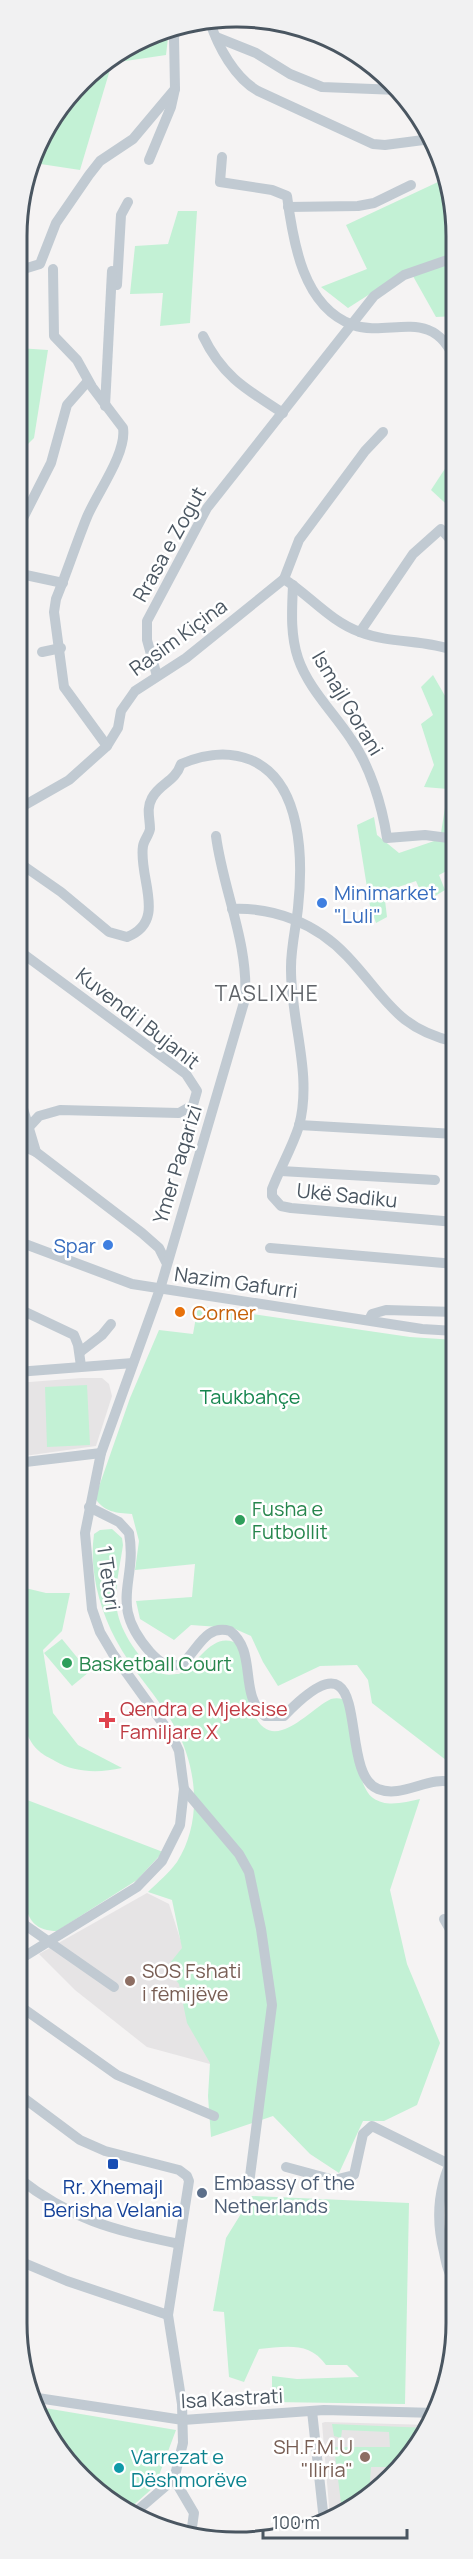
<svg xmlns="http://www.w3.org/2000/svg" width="473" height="2559" viewBox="0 0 473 2559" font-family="Manrope,sans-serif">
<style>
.education{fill:#e6e4e5}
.green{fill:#c3f1d5}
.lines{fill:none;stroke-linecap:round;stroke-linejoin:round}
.minor{stroke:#c1cad2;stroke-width:10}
.shop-dot{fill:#3f7fe0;stroke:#fff;stroke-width:2}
.food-dot{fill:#e8710a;stroke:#fff;stroke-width:2}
.leisure-dot{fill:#2e9e5b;stroke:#fff;stroke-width:2}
.health-dot{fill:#e0444e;stroke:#fff;stroke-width:2}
.education-dot{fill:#8d6e63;stroke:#fff;stroke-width:2}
.transit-dot{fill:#1a4fb4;stroke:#fff;stroke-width:2}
.service-dot{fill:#5c6f8a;stroke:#fff;stroke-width:2}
.culture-dot{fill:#0f9aa8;stroke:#fff;stroke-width:2}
.labels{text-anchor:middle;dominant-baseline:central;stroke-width:5;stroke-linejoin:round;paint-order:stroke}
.street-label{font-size:20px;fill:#4a5661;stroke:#fff}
.shop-label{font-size:20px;fill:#366cbe;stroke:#fff;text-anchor:start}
.food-label{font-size:20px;fill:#c56008;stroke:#fff;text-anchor:start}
.park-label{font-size:20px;fill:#17864f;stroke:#fff}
.leisure-label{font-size:20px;fill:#27864d;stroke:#fff;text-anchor:start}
.health-label{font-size:20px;fill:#be3a42;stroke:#fff;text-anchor:start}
.education-label{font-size:20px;fill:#785e54;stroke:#fff;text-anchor:start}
.service-label{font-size:20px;fill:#4e5e75;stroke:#fff;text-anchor:start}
.transit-label{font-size:20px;fill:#164399;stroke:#fff}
.culture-label{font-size:20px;fill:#0d838f;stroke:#fff;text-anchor:start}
.neighbourhood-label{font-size:21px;letter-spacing:1.5px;fill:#5f6368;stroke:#fff}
.rim{fill:none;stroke:#4a5661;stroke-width:3}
</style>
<rect width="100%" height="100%" fill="#f5f3f3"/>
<g class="education">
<path d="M81,1378H102L109,1384L112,1396L96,1446L17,1457V1383Z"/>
<path d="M147,1893L169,1904L221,2067L147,2047L75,1990L39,1954Z"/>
<path d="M325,2422L430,2425L381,2488L330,2518L322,2423Z"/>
</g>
<g class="green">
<path d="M169,29L166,55L112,63L80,170L34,163L46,127L102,62Z"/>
<path d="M443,166L456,222V316L436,317L409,269L348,308L321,287L367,269L346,225L438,182Z"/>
<path d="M178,211H197L190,323L160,326L163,293L130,294L135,246L168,244Z"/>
<path d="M18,348L48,350L34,438L18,454Z"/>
<path d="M456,452V513L431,490Z"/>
<path d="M433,675L456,715V866L439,875L445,890L425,902L416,881L384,892L387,917L376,923L370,906L357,825L374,817L377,835L399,853L440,839L448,789L424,787L434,765L421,724L433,715L421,687Z"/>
<path d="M198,1306L410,1337L455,1340V1767L372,1703L368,1680L357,1665L320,1666L278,1686L263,1662L251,1636L233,1628L191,1625L174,1640L140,1619L136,1601L192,1597L195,1564L135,1570L139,1541L132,1514C116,1513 104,1512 95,1498L130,1398L159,1330L193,1334Z"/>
<path d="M87,1385L90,1445L47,1447L45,1387Z"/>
<path d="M112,1529L122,1538L123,1545C120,1566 114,1589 117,1610C120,1631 141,1664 161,1673C167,1676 174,1674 179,1674C201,1662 214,1627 241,1646C245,1667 246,1692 253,1712C272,1758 310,1708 331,1699C338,1697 343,1699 349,1702C352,1725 355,1785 373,1798C387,1808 405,1802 420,1799L390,1890L407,1964L440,2043L417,2105L384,2121H363L339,2173L310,2154L273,2116L211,2137L208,2096L210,2063L187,2023L179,1984L166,1968L182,1948L172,1900L148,1892C158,1882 169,1873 177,1862C203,1821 197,1767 175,1727C158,1696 132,1671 116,1640C99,1608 89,1570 94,1534L100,1530Z"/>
<path d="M17,1586L46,1593H70L62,1631L43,1650L53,1713L78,1745L122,1768C99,1773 75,1773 55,1761C50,1758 43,1755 39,1751C8,1725 17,1626 17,1586Z"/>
<path d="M62,1639L89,1672L72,1686L44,1653Z"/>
<path d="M22,1798L163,1852L137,1880L57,1931C37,1931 29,1922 25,1904Z"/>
<path d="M252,2196L409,2203L405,2404L272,2402V2376L297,2379L359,2377L347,2365H326C309,2341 285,2347 259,2349L244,2382L229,2377L224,2312L213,2311L226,2238Z"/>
<path d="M33,2406L176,2430L155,2486L127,2511L81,2478Z"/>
<path d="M332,2424L428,2428L393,2473V2467H371L369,2495L342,2511L334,2447H390L389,2432L342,2430L341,2438L334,2436Z"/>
</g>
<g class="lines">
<g class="minor">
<path d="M210,22C218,47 235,78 258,91L373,144L385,145L431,139"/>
<path d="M216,37L256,53L290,74L322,87L398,90"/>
<path d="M222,157L220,182L272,190L287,196C293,242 303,307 353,325C390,338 434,304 456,363"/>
<path d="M149,160L171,107L175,89L174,37L176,30L184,24"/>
<path d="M288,207L358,206L374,203L411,185"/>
<path d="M18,263L27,268L40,264L56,223L89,175L100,161L133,139L175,89"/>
<path d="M53,269L54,336L77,360L92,387L123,428C127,453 97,493 87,517C76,544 67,572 56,599L54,612L64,687L107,746"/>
<path d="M117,285L121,215L128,202"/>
<path d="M203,336C222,376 247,390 283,413"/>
<path d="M105,406L112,271"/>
<path d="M18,528L51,463L67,405L88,381"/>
<path d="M18,569L21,574L63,583"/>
<path d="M284,579L299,540L365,451L383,432"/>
<path d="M293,585C292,609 290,634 298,658C308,688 334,713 351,739C370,766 382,805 387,838L425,835L456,839"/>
<path d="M360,632L413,554L441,529L456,546"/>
<path d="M42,652L61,648"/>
<path d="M157,676L147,640V621L207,508L374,296L404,275L456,257"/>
<path d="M18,809L69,780L107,746L118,728L121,711L135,691L186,658L284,579C309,595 331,622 360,632C391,644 424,639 456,651"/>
<path d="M18,862L61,892L109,932L127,937C168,921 138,878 143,846C144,840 149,835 150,829C150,818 146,809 152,798C160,783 175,782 181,764C204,754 227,750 251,760C303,782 303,861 298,908C296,927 291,947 291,967C290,1020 313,1073 299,1126C292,1148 280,1168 272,1189V1196L281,1206L291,1208L455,1222"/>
<path d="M232,909C275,907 317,924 347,956C386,997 395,1028 455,1042"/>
<path d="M18,950L186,1074L197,1091L193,1105L179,1113L60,1110L39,1116L28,1128"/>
<path d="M18,1092L36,1152L142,1233L159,1248L166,1262"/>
<path d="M299,1125L455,1134"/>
<path d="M18,1144L36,1152"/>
<path d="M281,1171L435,1180"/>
<path d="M17,1241L132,1284L422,1329L455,1331"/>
<path d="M270,1248L455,1264"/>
<path d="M17,1308L74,1335L78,1345L81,1366"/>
<path d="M369,1320L372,1314L386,1310L455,1312"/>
<path d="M80,1352L102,1335L111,1324"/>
<path d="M17,1372L133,1363"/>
<path d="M17,1463L101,1453"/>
<path d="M89,1507L119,1522L129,1533C138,1583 107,1603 150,1652C160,1663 167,1668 182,1664C198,1650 205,1624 230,1631C258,1652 238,1695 265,1716H284C379,1618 334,1772 378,1789C403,1799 430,1774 455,1783"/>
<path d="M184,1789L239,1854L249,1872L261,1929L272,2005L249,2184"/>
<path d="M17,1874C17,1892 16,1909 25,1925L114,1987"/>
<path d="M444,1919L455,1938"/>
<path d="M17,1961L137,1887L162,1861L180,1825L184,1789L179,1751L172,1736L113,1654L100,1632L92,1609L85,1533L101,1453L160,1289L245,999C249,944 223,890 216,836"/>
<path d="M17,2004L117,2075L214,2116"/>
<path d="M17,2093L80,2140L105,2151L179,2170L187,2176L189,2181L168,2315L182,2404L183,2443L174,2479L132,2515"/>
<path d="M286,2167L334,2180L354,2175L363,2134L372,2126L449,2164"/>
<path d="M17,2177C73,2221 111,2229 179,2244"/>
<path d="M17,2260L67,2281L168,2315"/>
<path d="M455,2282C448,2274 446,2262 444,2252C435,2217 438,2185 455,2153"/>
<path d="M31,2397L183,2420L324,2410L436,2413"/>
<path d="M312,2411L324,2521"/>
<path d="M174,2479L194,2513L191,2534"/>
</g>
</g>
<g class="shop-dot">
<circle cx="322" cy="903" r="6"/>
<circle cx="108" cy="1245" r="6"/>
</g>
<circle class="food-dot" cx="180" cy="1312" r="6"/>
<g class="leisure-dot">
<circle cx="240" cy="1520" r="6"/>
<circle cx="67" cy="1663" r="6"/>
</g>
<path class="health-dot" d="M104 1711h6v6h6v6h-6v6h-6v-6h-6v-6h6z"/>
<g class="education-dot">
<circle cx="130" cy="1981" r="6"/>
<circle cx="365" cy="2457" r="6"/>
</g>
<rect class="transit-dot" x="107" y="2158" width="12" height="12" rx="3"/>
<circle class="service-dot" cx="202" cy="2193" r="6"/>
<circle class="culture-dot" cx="119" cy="2468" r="6"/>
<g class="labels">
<g class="street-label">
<text transform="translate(169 544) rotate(-61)">Rrasa e Zogut</text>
<text transform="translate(178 637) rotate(-36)">Rasim Kiçina</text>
<text transform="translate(348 703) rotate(59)">Ismajl Gorani</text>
<text transform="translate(138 1018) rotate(38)">Kuvendi i Bujanit</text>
<text transform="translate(177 1164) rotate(-73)">Ymer Paqarizi</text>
<text transform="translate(347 1195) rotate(6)">Ukë Sadiku</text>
<text transform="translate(236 1282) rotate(8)">Nazim Gafurri</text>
<text transform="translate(109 1578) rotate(82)">1 Tetori</text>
<text transform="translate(232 2398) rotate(-3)">Isa Kastrati</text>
</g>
<g class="shop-label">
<text x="334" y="892">Minimarket<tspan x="334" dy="23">"Luli"</tspan></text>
<text x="96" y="1245" text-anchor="end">Spar</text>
</g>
<g class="food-label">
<text x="192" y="1312">Corner</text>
</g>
<g class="park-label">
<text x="250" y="1396">Taukbahçe</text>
</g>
<g class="leisure-label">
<text x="252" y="1508">Fusha e<tspan x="252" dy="23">Futbollit</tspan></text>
<text x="79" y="1663">Basketball Court</text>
</g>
<g class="health-label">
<text x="120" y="1708">Qendra e Mjeksise<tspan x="120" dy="23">Familjare X</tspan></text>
</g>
<g class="education-label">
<text x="142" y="1970">SOS Fshati<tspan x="142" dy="23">i fëmijëve</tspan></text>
<text x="353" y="2446" text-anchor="end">SH.F.M.U<tspan x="353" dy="23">"Iliria"</tspan></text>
</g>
<g class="service-label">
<text x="214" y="2182">Embassy of the<tspan x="214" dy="23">Netherlands</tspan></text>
</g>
<g class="transit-label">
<text x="113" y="2186">Rr. Xhemajl<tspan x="113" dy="23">Berisha Velania</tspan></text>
</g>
<g class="culture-label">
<text x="131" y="2456">Varrezat e<tspan x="131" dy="23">Dëshmorëve</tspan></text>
</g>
<g class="neighbourhood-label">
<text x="267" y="993">TASLIXHE</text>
</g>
</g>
<path d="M0 0H473V2559H0ZM236 27H237A209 209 0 0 1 446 236V2323A209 209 0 0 1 237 2532H236A209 209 0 0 1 27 2323V236A209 209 0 0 1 236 27Z" fill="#f1f1f2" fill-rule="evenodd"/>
<path class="rim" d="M236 27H237A209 209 0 0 1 446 236V2323A209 209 0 0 1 237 2532H236A209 209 0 0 1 27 2323V236A209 209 0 0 1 236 27Z"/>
<path d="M263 2529v9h144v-9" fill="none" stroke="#4a5661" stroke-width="3"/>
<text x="272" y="2529" font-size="18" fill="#4a5661" stroke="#ffffff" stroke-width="4.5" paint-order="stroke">100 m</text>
</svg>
